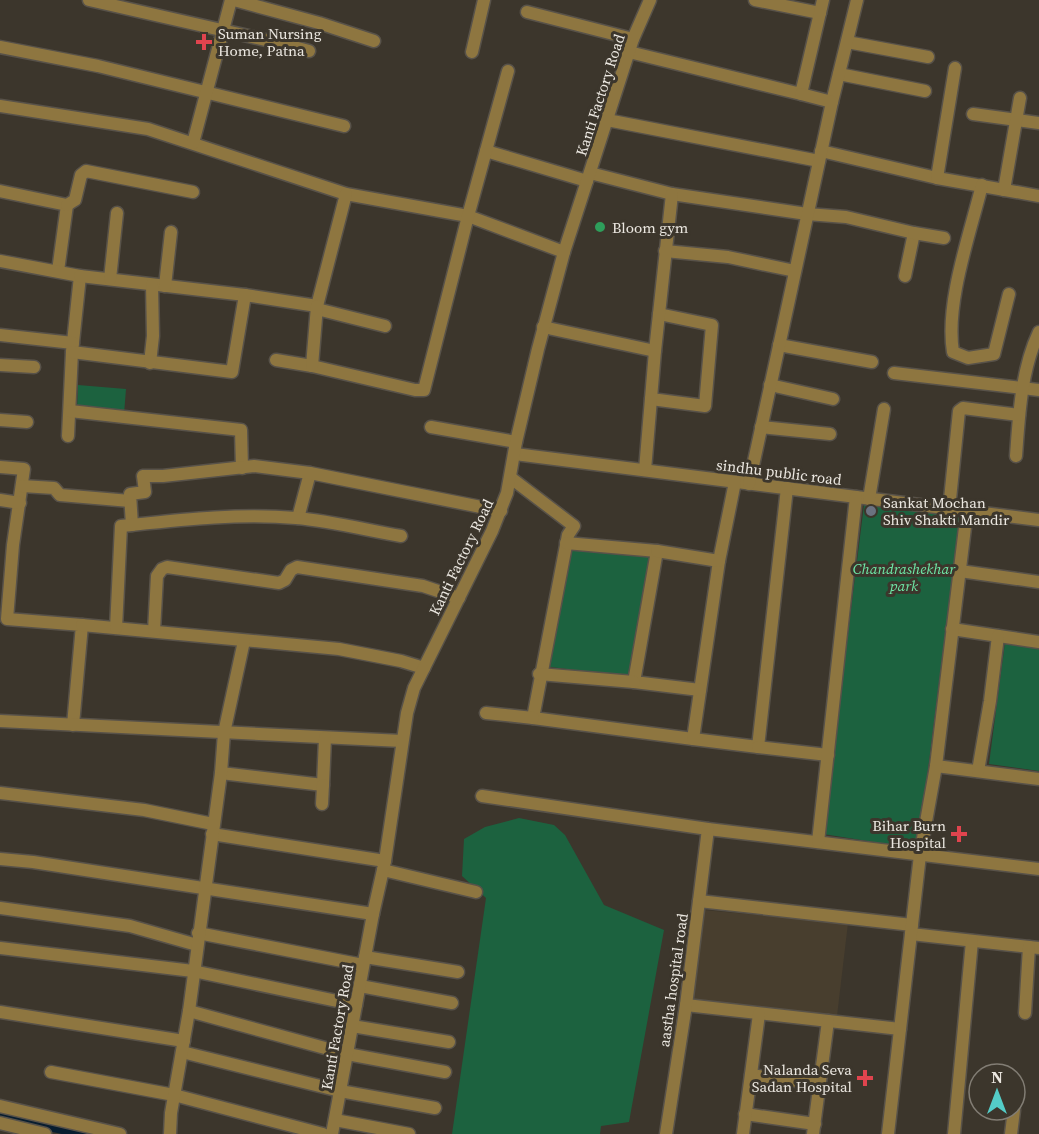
<svg xmlns="http://www.w3.org/2000/svg" width="1039" height="1134" viewBox="0 0 1039 1134" font-family="'Source Serif 4',serif">
<style>
.built{fill:#483e2e}
.green{fill:#1c623f}
.lines{fill:none;stroke-linecap:round;stroke-linejoin:round}
.canal{stroke:#081d2f;stroke-width:9}
.minor-casing{stroke:#585249;stroke-width:15}
.minor{stroke:#8e7640;stroke-width:12}
.health-dot{fill:#e0444e;stroke:#3c362c;stroke-width:2}
.leisure-dot{fill:#2e9e5b;stroke:#3c362c;stroke-width:2}
.worship-dot{fill:#6b7280;stroke:#3c362c;stroke-width:2}
.labels{text-anchor:middle;dominant-baseline:central;stroke-width:6;stroke-linejoin:round;paint-order:stroke}
.poi-label{font-size:15px;fill:#ebe7e0;stroke:#3c362c;text-anchor:start}
.street-label{font-size:15px;fill:#ebe7e0;stroke:#3c362c}
.park-label{font-size:15px;font-style:italic;fill:#6ee7a6;stroke:#3c362c}
</style>
<rect width="100%" height="100%" fill="#3c362c"/>
<path class="built" d="M703,910L848,923L837,1016L693,1000Z"/>
<g class="green">
<path d="M78,385L126,389L124,414L77,409Z"/>
<path d="M864,505L960,516L918,849L823,834Z"/>
<path d="M571,547L655,557L634,677L550,667Z"/>
<path d="M1005,642L1039,647V771L989,764Z"/>
<path d="M519,818L554,825L565,835L604,905L664,930L629,1122L601,1126L600,1134H452L486,898L462,876L464,839L485,827Z"/>
</g>
<g class="lines">
<path class="canal" d="M0,1116L83,1134"/>
<defs>
<g id="minor">
<path d="M89,0L279,43L309,51"/>
<path d="M234,0L319,23L374,41"/>
<path d="M755,0L820,13"/>
<path d="M527,12L633,39"/>
<path d="M847,42L928,57"/>
<path d="M0,47L98,66L344,126"/>
<path d="M472,52L484,0"/>
<path d="M629,52L801,94L823,0"/>
<path d="M839,74L925,91"/>
<path d="M832,102L857,0"/>
<path d="M0,106L148,129L346,194L468,216L564,252"/>
<path d="M973,114L1039,123"/>
<path d="M607,120L819,161"/>
<path d="M193,143L231,0"/>
<path d="M486,151L587,181"/>
<path d="M821,151L937,178L1039,196"/>
<path d="M590,173L672,194L807,214L846,217L914,233L905,276"/>
<path d="M937,178L955,68"/>
<path d="M982,185C970,234 945,303 953,352L968,358L994,354L1009,294"/>
<path d="M1004,190L1020,98"/>
<path d="M0,191L67,205L58,271"/>
<path d="M67,205L75,200L81,175L86,171L193,192"/>
<path d="M914,233L944,238"/>
<path d="M665,251L728,257L795,271"/>
<path d="M0,261L80,276L72,352L68,436"/>
<path d="M80,276L245,295L317,306L346,194"/>
<path d="M110,279L117,213"/>
<path d="M165,286L171,232"/>
<path d="M317,309L385,326"/>
<path d="M543,327L655,351"/>
<path d="M0,335L73,343"/>
<path d="M779,345L872,362"/>
<path d="M72,352L232,372L245,295"/>
<path d="M276,360L312,366L415,390H424L468,216L508,71"/>
<path d="M150,363L153,336L152,285"/>
<path d="M0,365L34,367"/>
<path d="M312,366L317,306"/>
<path d="M894,373L1039,390"/>
<path d="M770,385L833,399"/>
<path d="M651,399L705,406L712,325L659,314"/>
<path d="M70,411L241,430L242,468"/>
<path d="M0,420L27,422"/>
<path d="M431,427L516,442"/>
<path d="M761,427L830,434"/>
<path d="M515,454L1039,520"/>
<path d="M1016,456C1019,415 1021,370 1039,332"/>
<path d="M0,467L24,469L13,545L7,619L82,625L73,725"/>
<path d="M645,470L655,351L672,194"/>
<path d="M511,478L574,526L568,535L533,718L693,739"/>
<path d="M735,482L719,561L693,739L758,747L787,488"/>
<path d="M749,484L832,102L801,94"/>
<path d="M22,486L54,488L60,495L130,501"/>
<path d="M869,499L884,409"/>
<path d="M0,500L20,503"/>
<path d="M949,509L959,411L963,408L1019,415"/>
<path d="M298,518L310,473"/>
<path d="M132,525L130,494L145,492L143,476H163L254,466L310,473L501,511"/>
<path d="M566,543L657,551L634,682L700,690"/>
<path d="M657,551L719,561"/>
<path d="M960,571L1039,582"/>
<path d="M82,625L339,649L401,661L424,668"/>
<path d="M116,628L121,526C179,520 238,513 296,518C331,521 366,530 401,536"/>
<path d="M952,629L1039,642"/>
<path d="M154,631L157,576L162,569L167,567L279,583L285,580L291,570L297,567L423,586L459,598"/>
<path d="M539,674L634,682"/>
<path d="M486,713L533,718"/>
<path d="M0,721L402,741"/>
<path d="M758,747L828,755"/>
<path d="M936,766L1039,779"/>
<path d="M978,771L990,701L998,636"/>
<path d="M221,773L323,785L325,738"/>
<path d="M0,793L144,810L213,824"/>
<path d="M482,796L708,829L1039,869"/>
<path d="M322,804L323,785"/>
<path d="M212,834L385,861"/>
<path d="M818,842L856,497"/>
<path d="M0,859L33,862L373,914"/>
<path d="M383,870L476,892"/>
<path d="M699,901L912,925"/>
<path d="M0,908L130,926L197,945"/>
<path d="M198,933L363,965"/>
<path d="M911,934L1039,948"/>
<path d="M0,948L193,971L356,1005"/>
<path d="M365,957L458,972"/>
<path d="M360,986L452,1003"/>
<path d="M686,1005L900,1029"/>
<path d="M189,1011L347,1054L445,1072"/>
<path d="M0,1012L184,1041"/>
<path d="M1025,1013L1029,947"/>
<path d="M352,1026L449,1042"/>
<path d="M182,1052L340,1091L435,1108"/>
<path d="M51,1072L174,1095L323,1134"/>
<path d="M751,1075L820,1084"/>
<path d="M1015,1099L1016,1093"/>
<path d="M0,1106L120,1134"/>
<path d="M745,1114L815,1124"/>
<path d="M335,1120L409,1134"/>
<path d="M0,1123L45,1134"/>
<path d="M170,1134L171,1113L189,1011L221,773L224,733L244,641"/>
<path d="M332,1134L373,914L385,861L407,713L414,688L492,531L507,493L516,442L538,349L564,252L633,39L650,0"/>
<path d="M666,1134L686,1005L708,829"/>
<path d="M743,1134L759,1014"/>
<path d="M813,1134L828,1021"/>
<path d="M888,1134L920,855L936,766L967,511"/>
<path d="M954,1134L972,941"/>
<path d="M1011,1134L1014,1110"/>
</g>
</defs>
<use href="#minor" class="minor-casing"/>
<use href="#minor" class="minor"/>
</g>
<g class="health-dot">
<path d="M201 33h6v6h6v6h-6v6h-6v-6h-6v-6h6z"/>
<path d="M956 825h6v6h6v6h-6v6h-6v-6h-6v-6h6z"/>
<path d="M862 1069h6v6h6v6h-6v6h-6v-6h-6v-6h6z"/>
</g>
<circle class="leisure-dot" cx="600" cy="227" r="6"/>
<circle class="worship-dot" cx="871" cy="511" r="6"/>
<g class="labels">
<g class="poi-label">
<text x="218" y="33">Suman Nursing<tspan x="218" dy="17">Home, Patna</tspan></text>
<text x="612" y="227">Bloom gym</text>
<text x="883" y="502">Sankat Mochan<tspan x="883" dy="17">Shiv Shakti Mandir</tspan></text>
<text x="946" y="825" text-anchor="end">Bihar Burn<tspan x="946" dy="17">Hospital</tspan></text>
<text x="852" y="1069" text-anchor="end">Nalanda Seva<tspan x="852" dy="17">Sadan Hospital</tspan></text>
</g>
<g class="street-label">
<text transform="translate(600 95) rotate(-72)">Kanti Factory Road</text>
<text transform="translate(779 472) rotate(7)">sindhu public road</text>
<text transform="translate(461 557) rotate(-64)">Kanti Factory Road</text>
<text transform="translate(673 980) rotate(-82)">aastha hospital road</text>
<text transform="translate(337 1027) rotate(-80)">Kanti Factory Road</text>
</g>
<g class="park-label">
<text x="904" y="568">Chandrashekhar<tspan x="904" dy="17">park</tspan></text>
</g>
</g>
<g transform="translate(997 1092)"><circle r="28" fill="#3c362c" stroke="#827d74" stroke-width="1.5"/>
<path d="M0-4.5L10 22L0 15L-10 22Z" fill="#54cdc8"/>
<text y="-9" font-size="16" font-weight="bold" text-anchor="middle" fill="#ebe7e0">N</text>
</g>
</svg>
